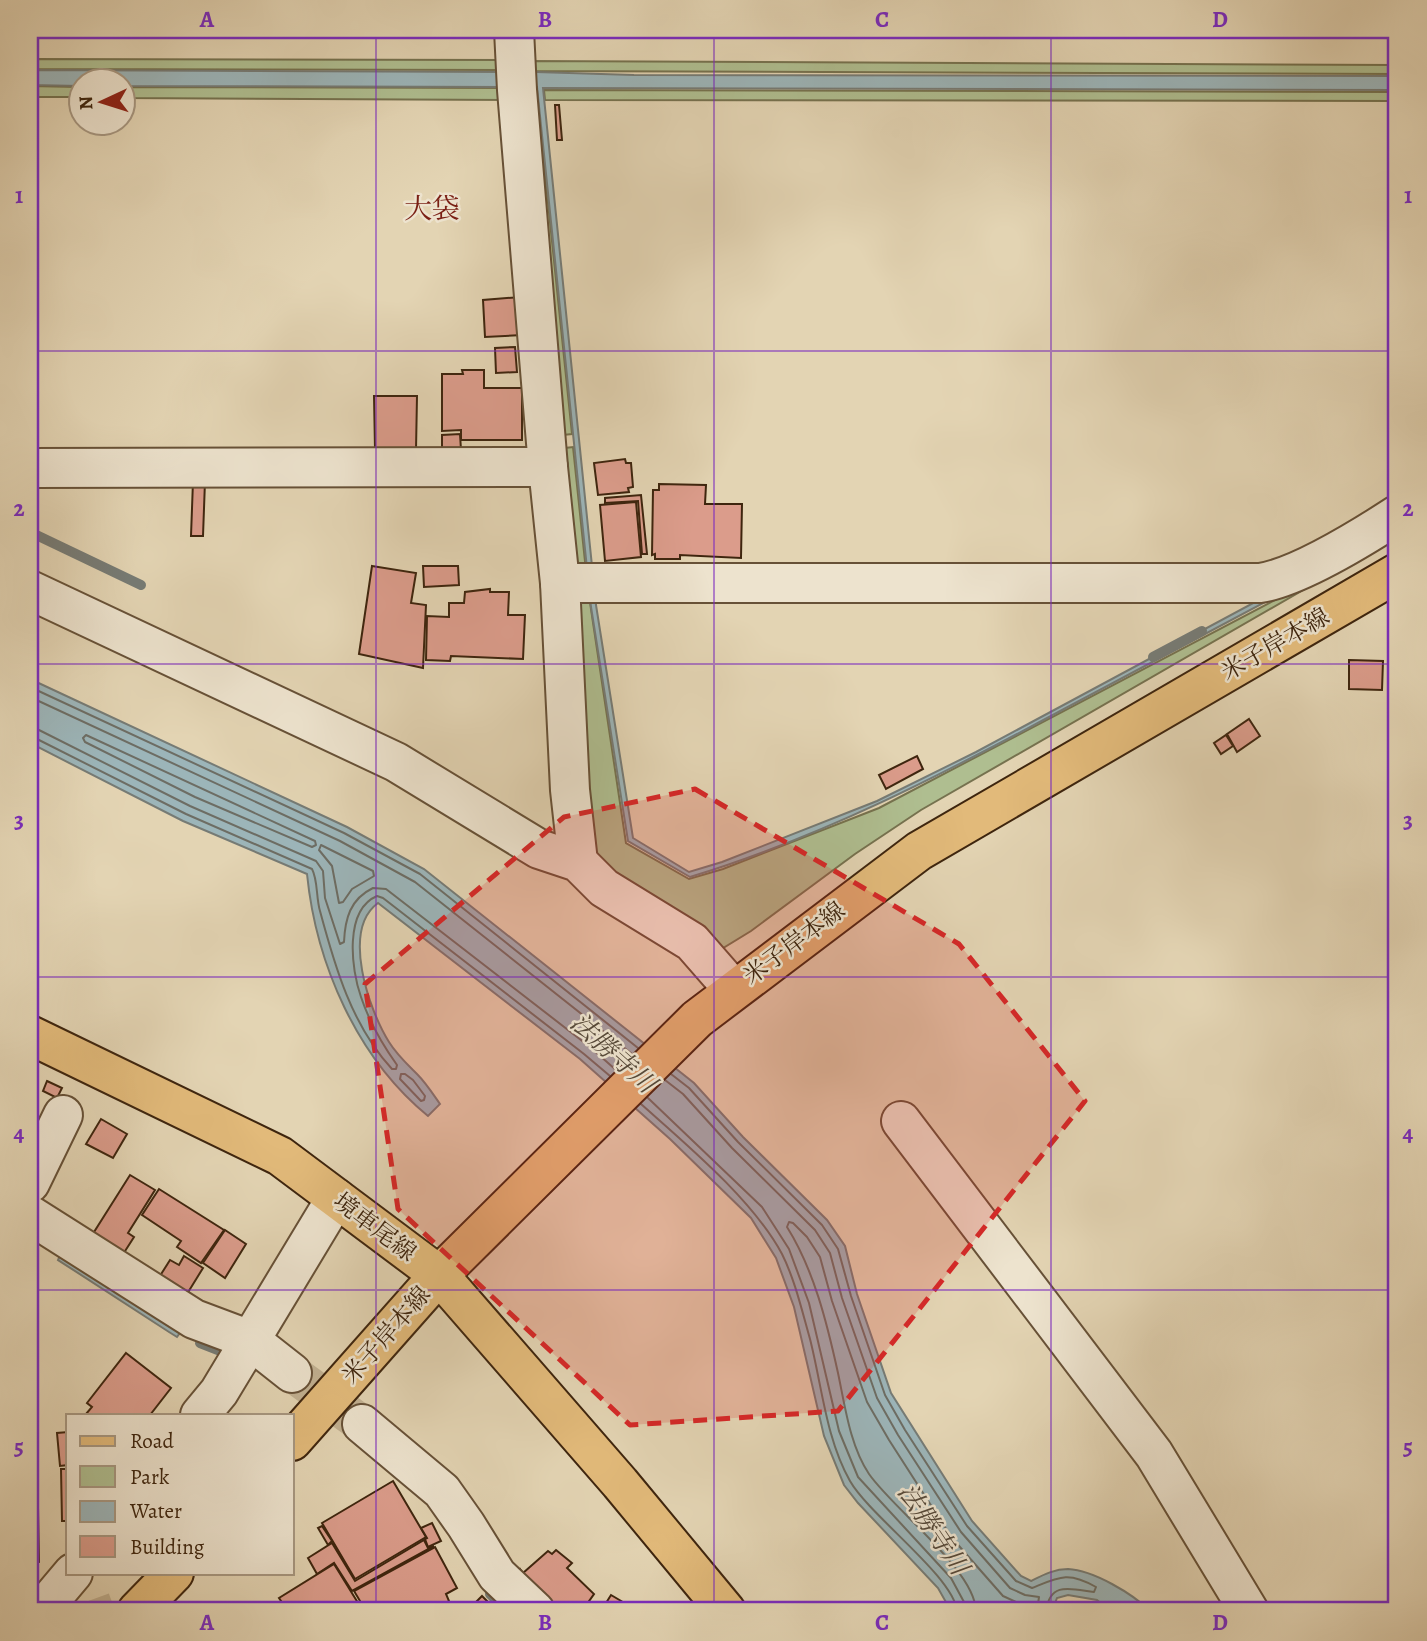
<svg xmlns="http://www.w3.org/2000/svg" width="1427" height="1641" viewBox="0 0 1427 1641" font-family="Alegreya,'Noto Serif JP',serif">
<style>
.green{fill:#afbe90;stroke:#76724f;stroke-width:2}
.water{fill:#9cb5b9;stroke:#767b75;stroke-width:2}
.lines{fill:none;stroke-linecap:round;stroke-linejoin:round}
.shore{stroke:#6d6d64;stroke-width:2}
.stream{stroke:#767b75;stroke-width:10}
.building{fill:#db9c8b;stroke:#3e250e;stroke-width:2}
.minor-tunnel{stroke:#c2b192;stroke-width:38;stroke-dasharray:38 19;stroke-linecap:butt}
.minor-casing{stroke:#675137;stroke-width:42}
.major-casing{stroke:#3e250e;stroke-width:42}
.minor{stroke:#ede3ce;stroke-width:38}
.major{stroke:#e2ba7a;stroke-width:38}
.marked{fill:#d62828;fill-opacity:0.2;stroke:#d62828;stroke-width:5;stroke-dasharray:14 9;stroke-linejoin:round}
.grid{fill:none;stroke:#7b2cbf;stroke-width:2;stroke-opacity:0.55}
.labels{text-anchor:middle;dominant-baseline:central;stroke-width:5;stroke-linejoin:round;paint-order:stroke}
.street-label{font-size:24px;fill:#3e250e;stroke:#ede3ce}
.water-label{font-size:26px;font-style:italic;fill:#564939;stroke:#ede3ce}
.quarter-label{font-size:28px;fill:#7a1f14;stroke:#ede3ce}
.neatline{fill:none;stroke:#7b2cbf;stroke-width:2.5}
.grid-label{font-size:23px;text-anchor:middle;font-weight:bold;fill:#7b2cbf}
</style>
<rect width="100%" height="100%" fill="#e3d4b3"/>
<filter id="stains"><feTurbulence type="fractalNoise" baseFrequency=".00286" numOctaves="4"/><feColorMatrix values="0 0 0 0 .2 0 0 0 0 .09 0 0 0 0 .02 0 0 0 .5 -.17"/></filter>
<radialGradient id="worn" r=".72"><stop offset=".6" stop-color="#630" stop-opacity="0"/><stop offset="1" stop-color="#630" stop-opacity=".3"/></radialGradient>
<g class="green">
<path d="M30,59L507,60V70L30,69Z"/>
<path d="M525,61L1397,65V74L523,71Z"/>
<path d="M30,86L80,87V97H30Z"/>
<path d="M123,87L508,88L509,100L123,98Z"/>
<path d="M536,87L572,434L563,435Z"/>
<path d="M544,90L1397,92V101L545,100Z"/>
<path d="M573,447L586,571L571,560L565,448Z"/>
<path d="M1397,536L921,810L855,854L751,931L715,953L591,860L574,600L588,589L626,843L689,879L723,869L879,808Z"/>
</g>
<g class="water">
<path d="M30,70L536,72L634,75L1397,76V90L543,88L596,605L633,838L689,872L722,862L877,801L976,752L1268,595L1271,599C1202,636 1133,672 1064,709C943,774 822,837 690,877L628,841L591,607L537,87L123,86L122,80H80V86L30,85Z"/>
<path d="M30,679L347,827L424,869L694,1083L743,1137L827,1220L845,1246L857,1294L891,1393L972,1521L1021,1576L1031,1581C1043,1575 1054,1569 1068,1569C1093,1570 1133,1594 1150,1611H1109L1097,1600L1068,1595L1057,1598L1052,1611H951L938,1588L858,1503L844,1485L824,1436L794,1307L776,1258L751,1218L670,1139L580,1059L378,903C341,930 369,1010 389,1042C397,1055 407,1064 417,1074C426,1083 433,1094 440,1104L428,1116C357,1058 316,964 307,874L183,821L30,743Z"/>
<path d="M61,1253L182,1330L177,1337L169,1332L58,1260Z"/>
</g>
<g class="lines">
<g class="shore">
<path d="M30,687L344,833L420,874L638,1048"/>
<path d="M30,697L340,841L415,882L632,1054"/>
<path d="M30,729L39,730L190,806L316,861L323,871L325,898L340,944L344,942C345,919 350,899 373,888L386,889L590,1047L616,1070"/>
<path d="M86,735L315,841L316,845L312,847L195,797L85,742L83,738Z"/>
<path d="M30,738H35L186,814L312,869C318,880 316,898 320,911C335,967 352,1026 392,1069H396L397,1065C382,1044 369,1021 361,997C351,969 344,910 377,896L383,898L584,1054L610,1076"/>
<path d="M321,845L373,871L374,876L352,889L343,902L339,903L332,866L319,850Z"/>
<path d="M401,1074H405L413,1080L425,1096L424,1100L421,1101L400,1079Z"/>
<path d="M671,1074L689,1088L738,1142L822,1225L838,1249L851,1296L885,1395L905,1430L967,1526L1016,1581L1032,1588C1059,1577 1068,1571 1096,1587L1094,1592C1071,1589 1050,1581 1046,1611"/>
<path d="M665,1080L683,1094L732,1148L815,1230L830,1253L842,1298L877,1398L898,1435L961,1532L1010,1588L1025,1595L1039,1597L1037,1611"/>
<path d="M648,1098L762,1207L789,1249L809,1303L839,1431L858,1477L951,1578L964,1602L966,1611"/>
<path d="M641,1104C687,1145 753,1200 782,1254C795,1280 802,1311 810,1339C822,1386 826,1439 850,1481C870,1516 954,1577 957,1611"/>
<path d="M976,1611C975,1570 894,1510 869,1474C850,1446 845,1406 838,1373C827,1323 814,1270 787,1227L789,1222L793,1223L807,1237L820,1257L832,1301L867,1402L889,1440L952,1538L1003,1596L1025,1606L1027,1611"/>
</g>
<g class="stream">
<path d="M30,532L141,585"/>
<path d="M1153,657L1202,631"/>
<path d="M200,1343L223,1352"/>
<path d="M490,1594L507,1611"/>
</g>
</g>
<g class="building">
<path d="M555,105H559L562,140H557Z"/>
<path d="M521,297L522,335L485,337L483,300Z"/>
<path d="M515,347L517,372L496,373L495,348Z"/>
<path d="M462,370H484V388H522V440H461V430L442,431V374H463Z"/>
<path d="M374,396H417L416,450L375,449Z"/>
<path d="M460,434L461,450H442V435Z"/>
<path d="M625,459L626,463H631L633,487L628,488L629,492L598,495L594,463Z"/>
<path d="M193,481H205L203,536H191Z"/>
<path d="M659,484L706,485L705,504H742L741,558L680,555V559H655V554L652,555L653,490H659Z"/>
<path d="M641,495L647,554H642L638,501L605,503V498Z"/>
<path d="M636,502L641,557L605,561L600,505Z"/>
<path d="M372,566L416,573L411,603L426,605L423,668L359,654Z"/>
<path d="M423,566H458L459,585L424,587Z"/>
<path d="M490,589V592H509L508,615H525L523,659L451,656L450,661L426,660L427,616L449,617V603H464L465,592Z"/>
<path d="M1349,660L1383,661L1382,690L1349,689Z"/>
<rect x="1391" y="686" width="6" height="54"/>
<path d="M1249,719L1260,736L1237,752L1227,734Z"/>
<path d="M1226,735L1233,746L1221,754L1214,743Z"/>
<rect x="1395" y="741" width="2" height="19"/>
<path d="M917,756L923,769L886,789L879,775Z"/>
<path d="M47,1081L62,1088L57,1098L43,1091Z"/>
<path d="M101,1119L127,1134L113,1158L86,1144Z"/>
<path d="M130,1175L155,1190L128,1233L134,1237L120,1259L89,1240Z"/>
<path d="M159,1189L224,1230L201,1263L177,1247L181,1241L142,1215Z"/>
<path d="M225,1230L246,1244L225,1278L203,1263Z"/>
<path d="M184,1256L203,1268L187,1294L158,1279L170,1260L179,1265Z"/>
<path d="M126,1353L171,1388L150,1415H87L86,1414L92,1407L87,1403Z"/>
<path d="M68,1432V1465L60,1466L57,1433Z"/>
<path d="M61,1469H68V1521H62Z"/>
<path d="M393,1481L426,1537L355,1579L322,1523Z"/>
<path d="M30,1508H38L39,1562L35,1563L36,1584L33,1585H30Z"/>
<path d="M432,1523L441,1541L428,1547L425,1539L427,1538L421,1528Z"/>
<path d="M322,1526L332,1541L328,1545L318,1528Z"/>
<path d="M424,1540L428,1548L434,1546L352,1591L334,1563L317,1574L308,1558L332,1543L355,1581Z"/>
<path d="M435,1547L457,1588L446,1594L449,1601L432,1611H366L354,1591Z"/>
<path d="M556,1550L572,1563L567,1568L594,1594L582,1611H555L518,1579L515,1574L520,1569L523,1573L548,1551L552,1554Z"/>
<path d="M334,1564L363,1611H288L279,1598Z"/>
<path d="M611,1595L638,1611H601Z"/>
<path d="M482,1596L497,1611H479L473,1605Z"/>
</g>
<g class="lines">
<g class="minor-tunnel">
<path d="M292,1373L362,1424"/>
<path d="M91,1600L95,1611"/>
</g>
<defs>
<g id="minor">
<path d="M514,30L517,90L548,467L560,583L570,790L578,862"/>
<path d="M30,468L548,467"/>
<path d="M560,583H1260C1299,577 1363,537 1397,515"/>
<path d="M30,590L396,762L539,849L578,862L604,888L692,942L733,989"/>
<path d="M901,1121L1154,1454L1249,1611"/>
<path d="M30,1183L63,1115"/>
<path d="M30,1215L194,1319L250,1340L292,1373"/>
<path d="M200,1415L219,1392L336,1198"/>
<path d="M362,1424L442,1491L466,1525L497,1575L535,1611"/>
<path d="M41,1611L73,1573"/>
</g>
<g id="major">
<path d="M30,1035L280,1156L439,1275L620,1483L726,1611"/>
<path d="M292,1441L439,1275L697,1019L919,851L1397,573"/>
<path d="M137,1611L174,1573"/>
</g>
</defs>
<use href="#minor" class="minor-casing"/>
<use href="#major" class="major-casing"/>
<use href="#minor" class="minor"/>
<use href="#major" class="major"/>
</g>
<path class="marked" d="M695,789L959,944L1085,1101L838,1411L630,1425L398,1209L365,984L564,817Z"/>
<path class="grid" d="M376,30V1611M714,30V1611M1051,30V1611M30,351H1397M30,664H1397M30,977H1397M30,1290H1397"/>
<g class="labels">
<g class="street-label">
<text transform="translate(1275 644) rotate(-30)">米子岸本線</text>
<text transform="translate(794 943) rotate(-37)">米子岸本線</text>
<text transform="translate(375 1227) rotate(37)">境車尾線</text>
<text transform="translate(386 1335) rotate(-49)">米子岸本線</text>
</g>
<g class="water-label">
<text transform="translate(613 1053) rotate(42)">法勝寺川</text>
<text transform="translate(933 1529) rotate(56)">法勝寺川</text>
</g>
<g class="quarter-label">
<text x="432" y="209">大袋</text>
</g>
</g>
<rect width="1427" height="1641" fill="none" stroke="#e3d4b3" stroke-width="77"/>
<rect x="66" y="1414" width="228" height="161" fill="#ede3ce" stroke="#a79781" stroke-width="2"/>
<rect x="80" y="1436" width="35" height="10" fill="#e2ba7a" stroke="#a79781" stroke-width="2"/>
<text x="130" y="1448" font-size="21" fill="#3e250e">Road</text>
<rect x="80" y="1466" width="35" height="21" fill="#afbe90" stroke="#a79781" stroke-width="2"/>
<text x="130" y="1484" font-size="21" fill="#3e250e">Park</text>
<rect x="80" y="1501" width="35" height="21" fill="#9cb5b9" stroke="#a79781" stroke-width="2"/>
<text x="130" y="1518" font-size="21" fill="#3e250e">Water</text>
<rect x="80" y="1536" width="35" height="21" fill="#db9c8b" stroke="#a79781" stroke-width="2"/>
<text x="130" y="1554" font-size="21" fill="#3e250e">Building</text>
<g transform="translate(102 102) rotate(266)"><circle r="33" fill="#ede3ce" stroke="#a79781" stroke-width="2"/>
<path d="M0-5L12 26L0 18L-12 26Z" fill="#8f2418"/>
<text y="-10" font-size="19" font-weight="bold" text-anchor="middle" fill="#3e250e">N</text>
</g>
<rect x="38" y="38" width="1350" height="1564" class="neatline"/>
<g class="grid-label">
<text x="207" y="27">A</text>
<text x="545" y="27">B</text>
<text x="882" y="27">C</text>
<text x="1220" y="27">D</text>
<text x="19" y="203">1</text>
<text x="1408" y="203">1</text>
<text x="19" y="516">2</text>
<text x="1408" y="516">2</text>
<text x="19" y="828">3</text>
<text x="1408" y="828">3</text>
<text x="19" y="1141">4</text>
<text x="1408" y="1141">4</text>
<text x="19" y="1454">5</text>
<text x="1408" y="1454">5</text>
<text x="207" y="1630">A</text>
<text x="545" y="1630">B</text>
<text x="882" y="1630">C</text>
<text x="1220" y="1630">D</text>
</g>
<rect width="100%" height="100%" filter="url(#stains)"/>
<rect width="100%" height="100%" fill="url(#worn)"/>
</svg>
